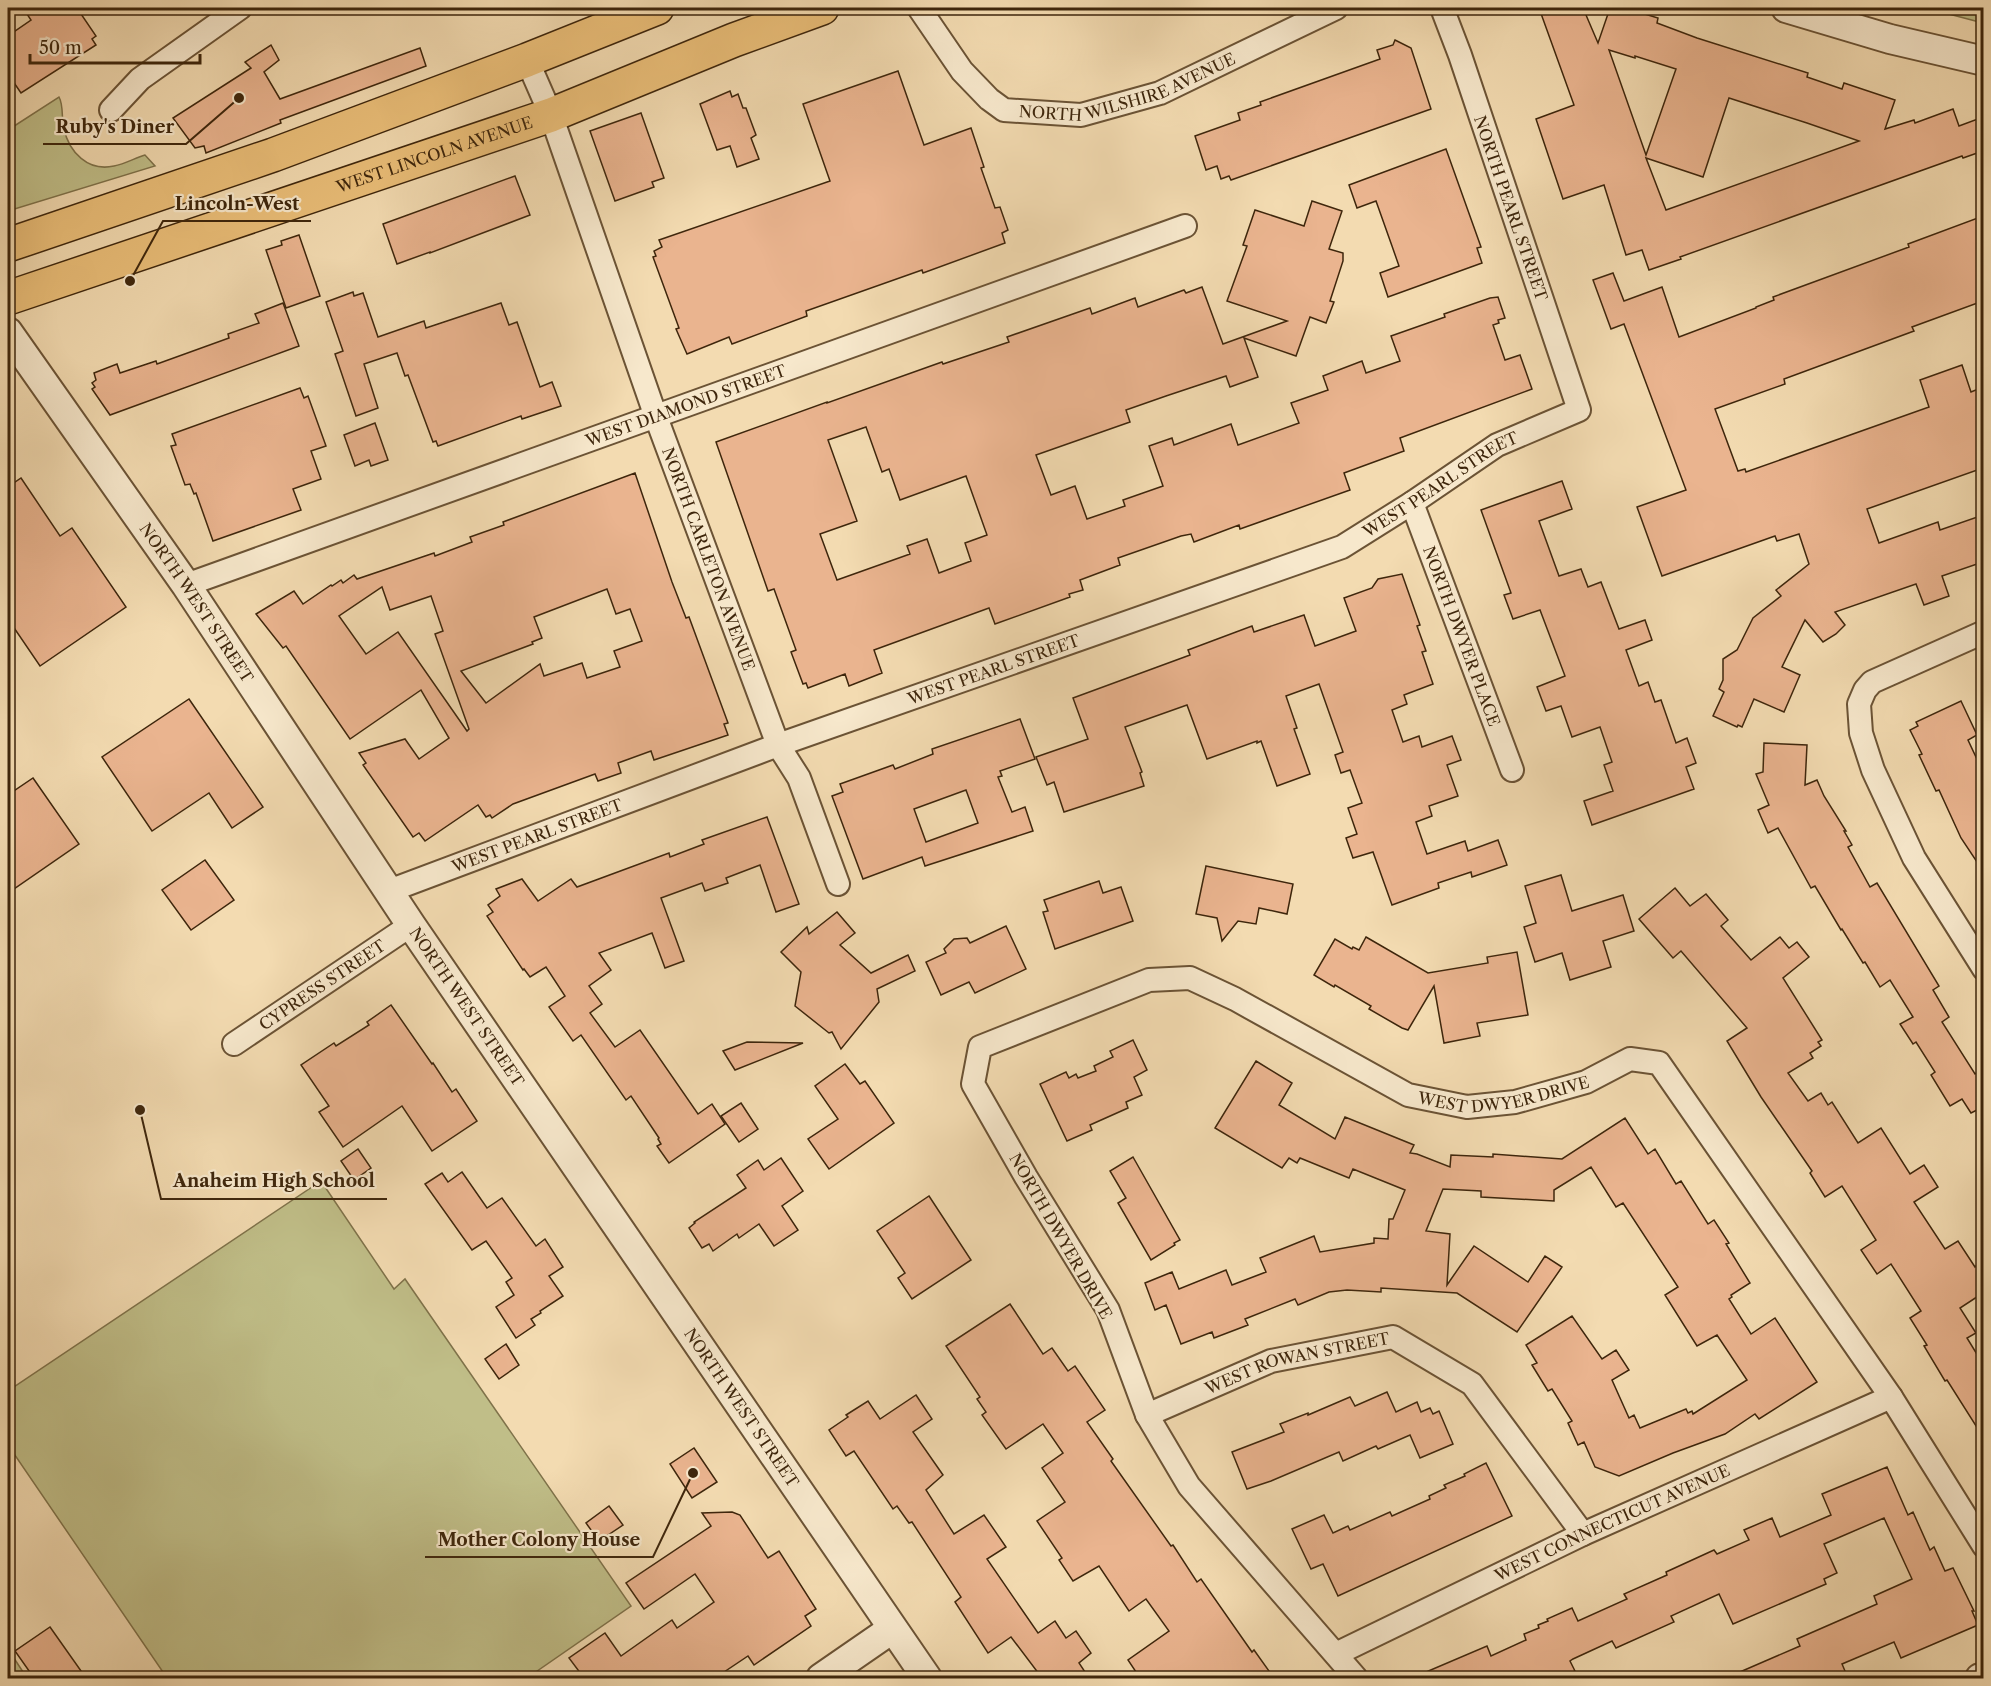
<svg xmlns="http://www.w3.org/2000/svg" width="1991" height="1686" viewBox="0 0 1991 1686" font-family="'Libre Caslon Text',serif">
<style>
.green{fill:#c0be88;stroke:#7f724a;stroke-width:1.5}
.building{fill:#eab48f;stroke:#3e260c;stroke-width:1.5;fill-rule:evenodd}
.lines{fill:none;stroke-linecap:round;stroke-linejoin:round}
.minor-casing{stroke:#6b5335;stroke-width:26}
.tertiary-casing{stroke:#6b5335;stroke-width:32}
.primary-casing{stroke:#3e260c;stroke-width:36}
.minor{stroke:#f7e8cc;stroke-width:22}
.tertiary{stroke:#f7e8cc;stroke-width:28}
.primary{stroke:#eabe78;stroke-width:33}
.labels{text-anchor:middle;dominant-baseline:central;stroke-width:4.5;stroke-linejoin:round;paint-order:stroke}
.street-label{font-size:16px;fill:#3e260c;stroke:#f7e8cc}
.leader{fill:none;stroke:#3e260c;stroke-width:2}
.callout-dot{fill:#3e260c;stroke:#f7e8cc;stroke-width:2}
.callout-label{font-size:18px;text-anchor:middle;font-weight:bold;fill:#3e260c;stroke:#f7e8cc;stroke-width:4.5;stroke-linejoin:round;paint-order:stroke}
</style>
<rect width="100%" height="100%" fill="#f3dbb1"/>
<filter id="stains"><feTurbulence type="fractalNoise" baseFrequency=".00333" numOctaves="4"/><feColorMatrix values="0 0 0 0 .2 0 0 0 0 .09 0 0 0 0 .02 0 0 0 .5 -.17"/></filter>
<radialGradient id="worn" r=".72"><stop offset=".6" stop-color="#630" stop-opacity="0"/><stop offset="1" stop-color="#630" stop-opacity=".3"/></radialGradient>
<g class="green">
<path d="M1926,8H1983V23Z"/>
<path d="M59,97C64,106 61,118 64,129C69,152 88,172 114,166C125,164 135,158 145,155L155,166L8,211V130Z"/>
<path d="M321,1181L394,1289L405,1279L631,1606L527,1678H167L8,1445V1391Z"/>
<path d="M8,1649L27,1678H8Z"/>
</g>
<g class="building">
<path d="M23,8H77L96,36L92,39L96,45L21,93L8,74V36L31,20Z"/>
<path d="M1539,8H1583L1598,43L1610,8H1625L1658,18L1657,23L1697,38L1808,73L1807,77L1842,89L1844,83L1895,100L1885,129L1914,120L1915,123L1953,109L1959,126L1983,117V151L1963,158L1962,156L1680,257L1681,259L1649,270L1642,250L1626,255L1604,185L1563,199L1536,119L1574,105ZM1609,50L1635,58V56L1676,69L1646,155ZM1729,98L1807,123L1859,141L1666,210L1646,158L1703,177Z"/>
<path d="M1395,40L1411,48L1431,109L1231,180L1229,176L1221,179L1217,166L1206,170L1195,136L1240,120L1238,113L1261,105L1260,102L1380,59L1377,50L1393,45Z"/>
<path d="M271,45L279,60L264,72L280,99L420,48L426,66L280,120L281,123L206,153L204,146L195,148L173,118L251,68L245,62Z"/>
<path d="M898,71L924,145L971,128L984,167L981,168L995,208L1000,207L1008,230L1002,233L1005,243L923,273L922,270L806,311L807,316L732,344L729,337L687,354L676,329L679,328L653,257L656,256L654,251L662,247L659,240L830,181L803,104Z"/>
<path d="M730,91L732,97L738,94L743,108H746L756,135L751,138L759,159L737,167L730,146L717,150L700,104Z"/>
<path d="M641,113L664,178L652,182L654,187L615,201L590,131Z"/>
<path d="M1446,149L1481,247L1477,248L1482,263L1388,297L1380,273L1399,266L1392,246L1376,201L1357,208L1349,185Z"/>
<path d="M515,176L530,215L430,253V252L397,264L383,224Z"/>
<path d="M1312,201L1342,211L1329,249L1343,253V261L1330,301L1334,302L1326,323L1310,317L1296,356L1244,338L1258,377L1230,387L1226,376L1166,396L1126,410L1130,422L1036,455L1051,495L1075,486L1087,519L1125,506L1123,500L1163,486L1149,446L1172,438L1174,445L1231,424L1238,445L1299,423L1291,403L1328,390L1323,376L1362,361L1366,373L1400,361L1391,336L1445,317L1444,314L1490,298L1498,297L1505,318L1498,320L1499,323L1493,325L1505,360L1520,355L1532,389L1400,438L1404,451L1344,473L1350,490L1240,529L1239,525L1194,542L1191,534L1181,536L1118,558L1120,565L1080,580L1083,590L1069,594L1070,597L995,624L989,608L874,650L882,673L849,686L845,674L808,688L806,683L803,684L791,652L796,650L774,589L768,591L716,442L827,402V403L942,362L943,364L1009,342L1007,337L1090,308L1092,314L1135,298L1138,307L1184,290L1186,293L1202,287L1223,344L1287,321L1227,301L1247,246L1243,245L1255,210L1304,226ZM866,427L882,472L889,469L900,500L966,476L987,535L965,543L971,561L939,573L927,539L907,546L910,554L837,580L820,534L857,521L828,440Z"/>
<path d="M1983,216V301L1912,327L1914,331L1784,379L1785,384L1715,409L1738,471L1745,469L1746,472L1929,407L1920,380L1962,365L1971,392L1983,387V468L1867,509L1879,543L1938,522L1940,530L1983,515V562L1942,576L1949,596L1924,605L1916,584L1835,612L1845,625L1836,634L1823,642L1805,620L1782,667L1800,675L1784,712L1754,699L1742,727L1738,725L1737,727L1713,716L1724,692L1719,689L1723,680V659L1737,650L1753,618L1781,596L1776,590L1809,564L1799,534L1777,541L1775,536L1662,576L1637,507L1686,490L1624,324L1611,329L1593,280L1613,273L1624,301L1662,287L1679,337L1756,308V307L1774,300L1773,297L1909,247L1908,244Z"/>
<path d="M299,235L320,296L286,308L266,250L282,245L281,241Z"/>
<path d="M353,292L354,296L363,293L378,337L424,321L426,328L501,303L509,325L517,322L540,387L552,382L561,406L522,419L521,416L438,446L436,441L433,442L408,375L405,376L397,353L364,364L378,408L356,416L335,354L343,351L326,302Z"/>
<path d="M283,303L299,346L110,415L92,389L95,387L92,383L96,380L94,373L117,364L120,373L156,361L157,364L229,338L228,334L259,323L255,314Z"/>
<path d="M300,388L304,398L308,396L326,446L311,451L321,479L293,489L301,510L213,541L196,493L194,494L190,484L185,485L171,446L176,445L172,434Z"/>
<path d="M375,423L388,460L371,466L369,460L355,466L344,435Z"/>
<path d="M635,473L672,582L686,618L689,617L728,723L724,724L728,735L654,760L651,751L618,763L621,773L598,781L595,774L513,804L492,818L490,815L486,817L478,805L425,841L419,833L413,837L363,765L366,763L359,753L405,739L419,759L449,738L421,690L350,739L286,646L283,648L256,614L294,591L303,604L331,585L332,586L341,580L343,583L354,575L357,579L434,553L435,556L472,542L470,537L504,525L503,522ZM382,587L390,610L431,596L443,631L435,634L469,729L467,731L398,632L366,654L339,616ZM607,589L616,614L630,609L642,641L614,651L620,667L587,678L582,663L544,676L540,664L486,703L461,671L533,644L532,642L542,638L534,617Z"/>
<path d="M21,478L60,536L72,528L126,607L40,666L8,619V487Z"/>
<path d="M1562,481L1572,509L1539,521L1559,576L1581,569L1588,587L1601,582L1619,629L1645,620L1652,640L1626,650L1639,686L1648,682L1655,702L1661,700L1676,743L1687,738L1696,763L1686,767L1694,789L1592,825L1584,801L1613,791L1604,765L1612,762L1600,727L1572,737L1561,706L1546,711L1537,687L1565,676L1540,610L1513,619L1504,595L1511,593L1481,510Z"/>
<path d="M1402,574L1420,625L1417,626L1426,651L1422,652L1433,684L1404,695L1407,704L1392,710L1403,742L1419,736L1422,747L1452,736L1461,760L1447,765L1458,796L1429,806L1432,816L1416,822L1427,854L1465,841L1468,851L1498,840L1507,865L1472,877L1471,872L1438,883L1439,888L1392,905L1373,852L1353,858L1346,838L1357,834L1348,808L1362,803L1350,770L1341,773L1335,755L1343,752L1319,684L1286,696L1297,728L1294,729L1310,774L1277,786L1261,741L1257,743V741L1207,759L1187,705L1125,727L1142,772L1140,773L1144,786L1064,812L1054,782L1047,785L1036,757L1088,739L1073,698L1190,655L1188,650L1252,626L1254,632L1304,615L1315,646L1356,631L1344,598L1372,588L1378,579Z"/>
<path d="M189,699L263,807L232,828L209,793L152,831L102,757Z"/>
<path d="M1961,701L1977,735L1968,740L1983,772V871L1961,838L1939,790L1936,791L1919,755L1922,754L1910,730L1918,726L1916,722Z"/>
<path d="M1020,719L1035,759L1000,771L1002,776L998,777L1012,812L1025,807L1033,831L925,866L922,857L863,879L832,796L843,792L840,784L893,765L895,769L933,754L932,749ZM966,790L978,823L926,842L914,809Z"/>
<path d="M1764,743L1807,745L1805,785L1817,780L1824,796L1846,831H1844L1852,845L1848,847L1870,887L1877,883L1939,986L1933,990L1949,1017L1942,1022L1975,1074L1983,1068V1107L1971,1113L1962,1099L1950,1106L1931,1075L1935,1072L1916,1042L1913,1044L1900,1024L1913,1017L1890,980L1880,987L1865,962L1863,963L1842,929L1841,930L1815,886L1811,888L1778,828L1768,833L1758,810L1769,805L1756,774L1763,772Z"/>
<path d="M33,778L79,844L8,893V795Z"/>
<path d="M767,817L799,904L776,912L760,865L726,878L728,883L705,891L702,883L661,898L684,961L665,968L652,933L599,953L611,970L589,986L602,1004L590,1013L615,1047L640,1030L698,1114L712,1104L725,1124L669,1163L657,1146L661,1144L658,1139L659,1138L631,1096L626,1100L581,1035L573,1041L549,1007L565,996L546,967L530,977L524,969L523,970L487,916L493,912L488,905L500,896L496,889L522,879L538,901L571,879L577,887L669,853L670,857L704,844L702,840Z"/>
<path d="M205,860L234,900L191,930L162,890Z"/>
<path d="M1206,866L1293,884L1287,914L1259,908L1256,924L1238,921L1222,941L1217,918L1196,914Z"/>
<path d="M1561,875L1572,911L1623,895L1634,931L1603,941L1611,967L1570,980L1562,953L1535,962L1524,927L1536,923L1525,886Z"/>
<path d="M1099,881L1103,893L1121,887L1133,921L1055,949L1043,912L1048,911L1044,900Z"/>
<path d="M1675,888L1690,906L1706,894L1728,920L1721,926L1751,960L1780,937L1789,948L1797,942L1809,957L1783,978L1822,1040L1818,1042L1821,1046L1810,1053L1813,1058L1788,1073L1808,1101L1821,1093L1828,1105L1832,1102L1858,1143L1881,1128L1910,1174L1924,1165L1938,1187L1914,1202L1945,1249L1958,1241L1975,1267L1977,1265L1983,1276V1293L1960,1308L1976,1333L1967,1338L1983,1364V1437L1947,1380L1945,1381L1924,1346L1927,1345L1910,1318L1921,1311L1891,1264L1877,1274L1861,1250L1876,1240L1842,1186L1825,1197L1810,1173L1812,1171L1761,1097L1727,1041L1747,1028L1681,951L1673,958L1639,919Z"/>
<path d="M837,912L855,933L840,945L871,973L908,955L915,971L877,989L879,1002L841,1049L832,1032L829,1033L795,1006L801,972L781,952L807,927L809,934Z"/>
<path d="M1006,926L1026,969L975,993L969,982L941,995L926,962L946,953L944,949L954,939L967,938L970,943Z"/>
<path d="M1366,937L1428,973L1488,963L1487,957L1517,952L1528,1015L1477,1023L1480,1036L1444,1043L1434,986L1408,1030L1402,1028L1369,1009L1371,1006L1335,985L1334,987L1314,975L1335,939L1352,949L1353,947L1359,950Z"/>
<path d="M391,1005L432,1064L433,1063L452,1092L456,1089L477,1121L432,1151L402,1106L343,1147L319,1112L329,1106L301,1065L334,1043L336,1046L369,1025L367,1022Z"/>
<path d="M1133,1040L1147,1070L1134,1077L1142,1095L1126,1102L1128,1108L1090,1125L1092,1130L1067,1141L1040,1084L1066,1072L1069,1078L1076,1074L1078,1078L1096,1071L1094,1066L1113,1057L1110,1051Z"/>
<path d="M747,1042L803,1043L735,1070L723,1051Z"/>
<path d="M1256,1061L1292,1083L1279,1105L1335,1139L1345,1117L1414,1145L1410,1153L1417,1154L1450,1167L1451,1155L1493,1157V1154L1562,1159L1625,1118L1648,1154L1655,1149L1676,1184L1681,1181L1708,1224L1714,1220L1729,1243L1726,1244L1750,1283L1731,1295L1732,1297L1729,1299L1751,1334L1775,1318L1817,1382L1759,1419L1755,1414L1725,1434L1673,1453L1619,1476L1595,1467L1584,1442L1578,1445L1568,1423L1572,1421L1552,1389L1548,1391L1532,1365L1537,1363L1526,1345L1572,1316L1602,1359L1616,1350L1629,1370L1612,1380L1629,1418L1634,1415L1640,1428L1686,1409L1688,1413L1692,1411L1693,1414L1747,1380L1717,1335L1697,1346L1665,1295L1678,1287L1623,1203L1616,1207L1591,1167L1554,1190V1201L1481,1197V1191L1443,1189L1426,1231L1450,1234L1447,1285L1474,1246L1528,1282L1545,1256L1562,1267L1517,1332L1457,1293L1381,1288V1292L1347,1290L1329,1292L1298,1305L1295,1299L1245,1319L1248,1325L1214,1338L1212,1332L1181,1344L1166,1305L1155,1310L1145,1283L1172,1272L1179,1289L1226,1270L1232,1285L1266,1272L1260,1258L1314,1236L1320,1252L1374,1243V1238L1388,1239L1389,1219H1393L1405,1190L1353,1169L1349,1178L1300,1158L1297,1163L1289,1158L1282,1168L1215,1128Z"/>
<path d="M845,1064L860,1084L865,1081L894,1123L829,1169L808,1139L838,1119L815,1086Z"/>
<path d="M741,1103L758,1129L739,1142L721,1116Z"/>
<path d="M358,1149L371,1168L354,1180L341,1161Z"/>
<path d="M1133,1157L1180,1240L1174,1243L1175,1245L1151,1260L1118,1203L1126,1198L1110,1171Z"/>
<path d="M781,1158L803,1191L782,1206L798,1230L774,1246L759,1224L739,1238L737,1234L713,1251L709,1244L702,1248L689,1228L695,1223L694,1222L746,1188L737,1175L758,1160L764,1170Z"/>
<path d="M462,1172L487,1208L502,1198L536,1246L545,1239L563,1267L549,1276L563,1296L540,1311L541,1313L531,1319L535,1325L516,1338L496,1307L514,1295L506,1282L512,1278L486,1241L472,1250L425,1184L442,1173L448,1182Z"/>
<path d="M929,1196L971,1260L912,1299L898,1278L905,1273L877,1231Z"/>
<path d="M1010,1304L1043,1354L1052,1348L1068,1371L1075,1366L1105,1410L1087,1422L1113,1459L1111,1461L1171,1546L1173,1545L1197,1582L1201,1579L1252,1652L1254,1650L1274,1678H1140L1128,1660L1169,1631L1146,1599L1129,1611L1099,1566L1073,1581L1059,1560L1062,1558L1037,1521L1065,1502L1042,1468L1063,1453L1043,1424L1006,1449L982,1415L986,1412L977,1399L980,1397L946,1346Z"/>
<path d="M506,1344L519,1365L499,1379L485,1359Z"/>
<path d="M1387,1392L1396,1412L1417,1402L1421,1412L1430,1408L1433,1414L1439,1411L1453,1444L1420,1458L1410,1435L1378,1449L1376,1446L1343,1461L1339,1452L1271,1481L1247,1489L1232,1452L1284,1432L1280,1424L1308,1413V1415L1350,1397L1355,1406Z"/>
<path d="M916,1395L932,1419L913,1432L943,1475L926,1490L954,1534L984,1515L1006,1547L987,1559L1038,1633L1055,1621L1066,1638L1076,1631L1091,1653L1079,1663L1089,1678H1042L1011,1637L988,1653L955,1602L961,1597L912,1522L909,1523L897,1506L893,1509L854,1451L846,1456L829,1430L848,1417L846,1415L868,1401L880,1419Z"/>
<path d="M694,1448L717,1482L692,1498L670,1464Z"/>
<path d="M1486,1463L1512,1516L1338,1596L1323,1564L1311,1569L1292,1529L1324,1515L1333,1533L1348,1526L1350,1530L1390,1512L1392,1516L1430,1499L1429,1496L1446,1488L1444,1485L1465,1476L1464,1474Z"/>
<path d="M1887,1467L1908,1515L1913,1512L1930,1550L1934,1547L1945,1571L1953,1568L1974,1611H1972L1978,1625L1901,1658L1894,1642L1842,1664L1848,1678H1726L1800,1646L1797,1639L1877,1604L1874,1596L1912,1579L1884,1518L1824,1544L1837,1573L1824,1579L1826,1584L1733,1624L1719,1594L1671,1616L1674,1622L1616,1648L1612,1641L1573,1659L1570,1661L1575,1671L1557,1678H1412L1487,1646L1491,1656L1526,1640L1524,1634L1539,1628L1538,1625L1548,1621L1547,1619L1572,1608L1578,1621L1627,1599L1624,1594L1667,1575L1666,1572L1714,1550L1717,1554L1749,1540L1744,1530L1772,1518L1780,1537L1831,1515L1822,1494Z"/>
<path d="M609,1506L623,1525L599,1541L586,1523Z"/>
<path d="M732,1512L740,1515L768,1558L779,1551L816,1609L805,1616L811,1626L754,1665L748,1656L715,1678H584L569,1658L605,1633L621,1656L672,1620L677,1628L714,1602L695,1574L644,1609L626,1583L711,1526L702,1513Z"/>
<path d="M50,1627L86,1678H34L15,1651Z"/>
</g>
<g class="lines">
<defs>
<g id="minor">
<path id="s1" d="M919,8L962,71L989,99L1004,110L1081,115L1160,93L1336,8"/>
<path id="s2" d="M527,60L551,115L656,417L778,745L799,778L838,884"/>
<path d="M111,110L140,79L240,8"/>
<path id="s3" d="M1412,503L1512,770"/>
<path id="s4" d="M186,585L1185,226"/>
<path d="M1984,632L1872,682L1865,690L1859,704L1861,733L1873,770L1914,858L1984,969"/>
<path id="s5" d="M389,891L778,745L1342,547L1412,503L1497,445L1579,410L1460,55L1442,8"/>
<path id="s6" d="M234,1044L411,925"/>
<path id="s7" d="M1147,1415L1271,1361L1393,1337L1472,1384L1583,1534"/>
<path id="s8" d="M1336,1654L1583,1534L1891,1397"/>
<path id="s9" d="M1356,1678L1189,1486L1147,1415L1108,1310L1026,1177L973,1084L980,1047L1149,980L1190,978L1235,999L1408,1095L1467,1107L1515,1102L1586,1082L1630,1059L1659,1063L1891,1397L1984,1546"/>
</g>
<g id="tertiary">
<path d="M1786,8L1890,39L1984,61"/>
<path id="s10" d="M8,332L186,585L411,925L927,1678"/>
<path d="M821,1678L892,1629"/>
<path d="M1980,1678L1984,1677"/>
</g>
<g id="primary">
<path d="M8,245L273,155L527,60L657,8"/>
<path id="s11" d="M8,298L551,115L734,40L822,8"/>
</g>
</defs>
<use href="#minor" class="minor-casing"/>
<use href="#tertiary" class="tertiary-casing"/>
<use href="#primary" class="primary-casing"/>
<use href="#minor" class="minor"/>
<use href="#tertiary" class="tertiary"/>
<use href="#primary" class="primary"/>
</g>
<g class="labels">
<g class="street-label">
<text stroke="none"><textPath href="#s1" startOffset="262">NORTH WILSHIRE AVENUE</textPath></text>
<text stroke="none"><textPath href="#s11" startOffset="450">WEST LINCOLN AVENUE</textPath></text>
<text transform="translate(1511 208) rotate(71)">NORTH PEARL STREET</text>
<text stroke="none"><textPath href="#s4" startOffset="531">WEST DIAMOND STREET</textPath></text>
<text stroke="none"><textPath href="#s5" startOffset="1130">WEST PEARL STREET</textPath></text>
<text stroke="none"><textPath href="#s2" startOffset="531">NORTH CARLETON AVENUE</textPath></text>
<text stroke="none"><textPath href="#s10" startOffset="330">NORTH WEST STREET</textPath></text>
<text stroke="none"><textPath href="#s3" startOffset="142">NORTH DWYER PLACE</textPath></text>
<text stroke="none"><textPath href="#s5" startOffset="644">WEST PEARL STREET</textPath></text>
<text stroke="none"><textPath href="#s5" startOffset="158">WEST PEARL STREET</textPath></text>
<text stroke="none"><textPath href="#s6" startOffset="106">CYPRESS STREET</textPath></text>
<text stroke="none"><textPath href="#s10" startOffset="816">NORTH WEST STREET</textPath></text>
<text stroke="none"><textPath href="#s9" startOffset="1318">WEST DWYER DRIVE</textPath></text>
<text transform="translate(1061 1236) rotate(60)">NORTH DWYER DRIVE</text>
<text stroke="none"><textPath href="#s7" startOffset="160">WEST ROWAN STREET</textPath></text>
<text stroke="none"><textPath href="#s10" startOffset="1302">NORTH WEST STREET</textPath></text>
<text stroke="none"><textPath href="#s8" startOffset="306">WEST CONNECTICUT AVENUE</textPath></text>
</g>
</g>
<path class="leader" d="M239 98L186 144H43M130 281L163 221H311M140 1110L161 1199H387M693 1473L653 1557H425"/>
<g class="callout-dot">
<circle cx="239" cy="98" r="6"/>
<circle cx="130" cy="281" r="6"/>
<circle cx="140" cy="1110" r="6"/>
<circle cx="693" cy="1473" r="6"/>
</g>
<g class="callout-label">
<text x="115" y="133">Ruby's Diner</text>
<text x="237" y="210">Lincoln-West</text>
<text x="274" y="1187">Anaheim High School</text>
<text x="539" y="1546">Mother Colony House</text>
</g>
<rect width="1991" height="1686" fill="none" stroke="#f3dbb1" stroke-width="30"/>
<rect x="9" y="9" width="1973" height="1668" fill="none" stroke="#3e260c" stroke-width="3"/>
<rect x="15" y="15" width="1961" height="1656" fill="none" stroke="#3e260c" stroke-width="1.5"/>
<path d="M30 54v9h170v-9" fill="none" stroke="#3e260c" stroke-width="3"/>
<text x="39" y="54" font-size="18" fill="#3e260c" stroke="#f7e8cc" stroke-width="4.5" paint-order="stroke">50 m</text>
<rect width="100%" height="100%" filter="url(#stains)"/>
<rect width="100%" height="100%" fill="url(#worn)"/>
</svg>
